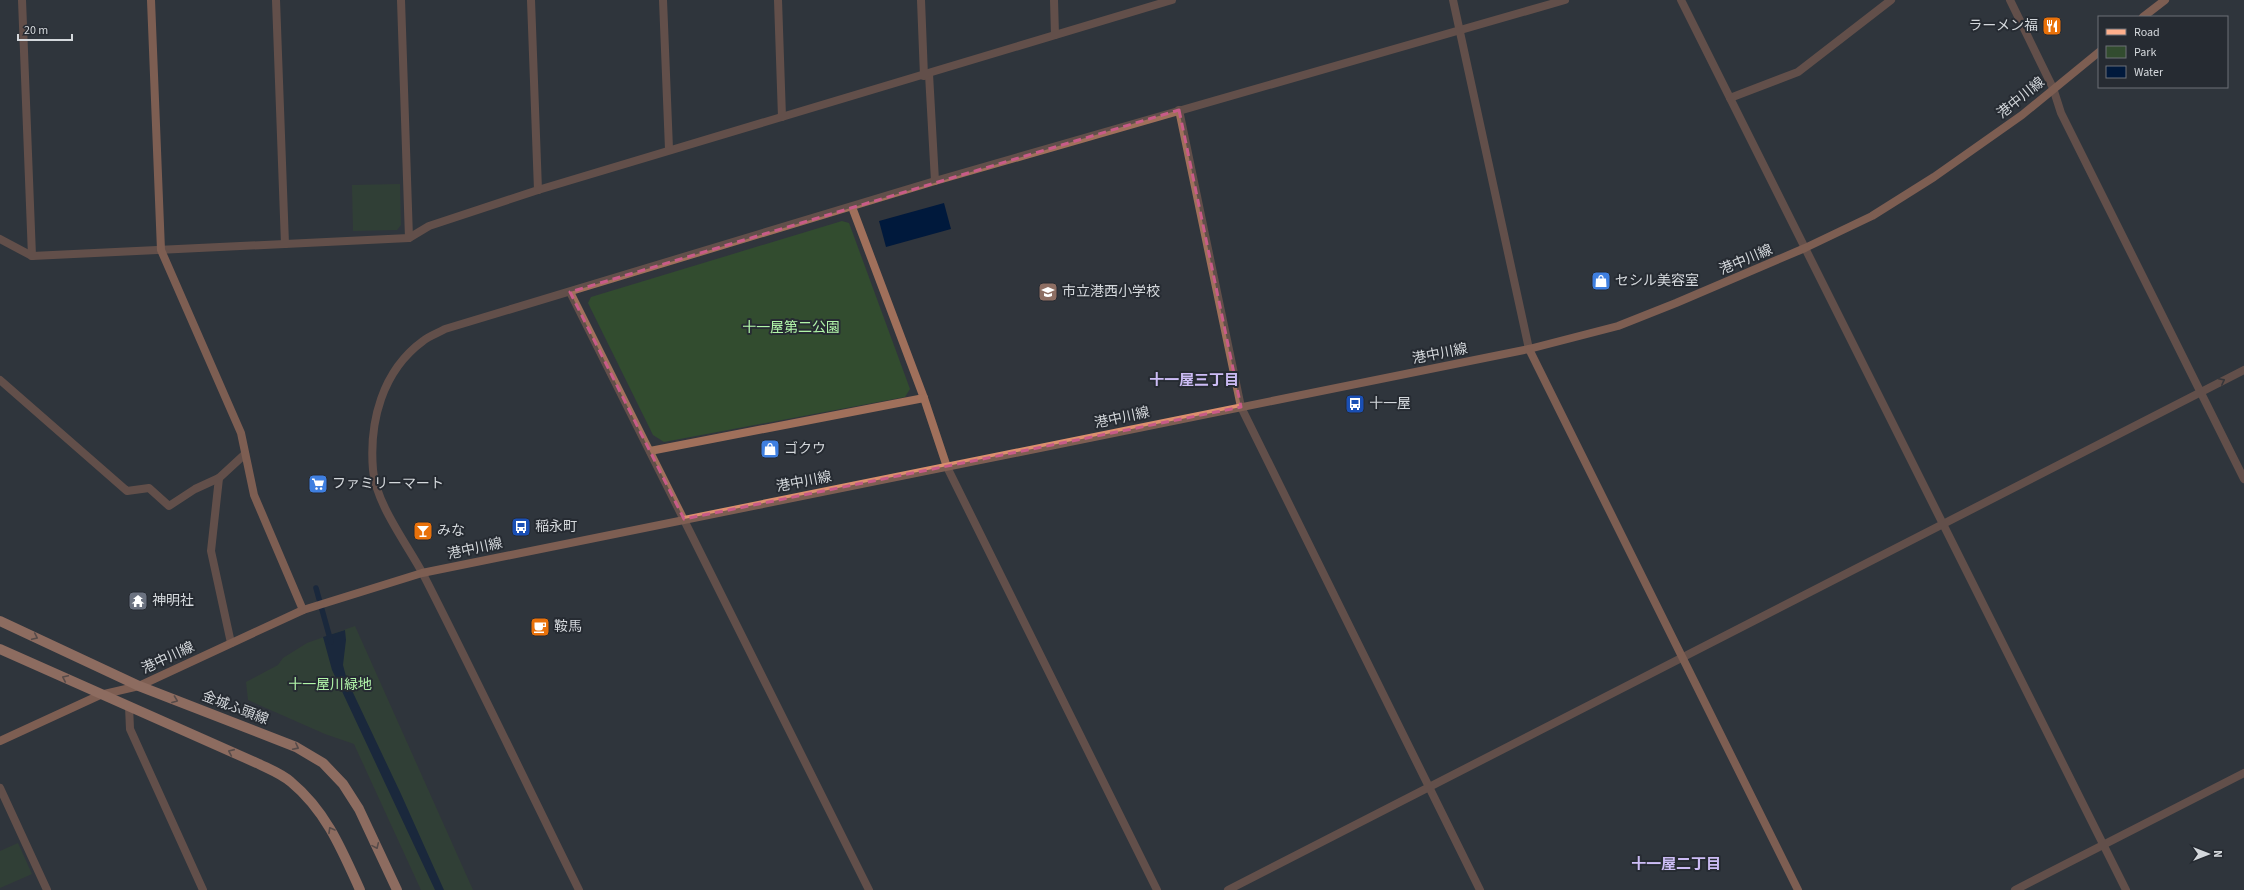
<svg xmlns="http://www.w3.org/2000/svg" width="2244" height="890" viewBox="0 0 2244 890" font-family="'Source Sans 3','Noto Sans JP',sans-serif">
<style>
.green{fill:#324c2f}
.water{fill:#00193c}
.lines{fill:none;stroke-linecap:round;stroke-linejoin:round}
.stream{stroke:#00193c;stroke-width:5.5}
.street{stroke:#a0705b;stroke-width:8}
.secondary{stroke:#dc906e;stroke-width:8}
.primary{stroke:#feaf8c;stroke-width:10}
.oneway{stroke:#3e393a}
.oneway2{stroke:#87665a}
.marked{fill:none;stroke:#c85b88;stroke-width:3;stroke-dasharray:8 5;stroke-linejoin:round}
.labels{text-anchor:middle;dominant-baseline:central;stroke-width:4;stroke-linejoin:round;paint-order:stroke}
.poi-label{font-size:14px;fill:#d4d8dc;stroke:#262b32;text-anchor:start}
.street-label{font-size:14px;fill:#d4d8dc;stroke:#262b32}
.park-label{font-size:14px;fill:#b1f5a9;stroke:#262b32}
.neighbourhood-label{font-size:15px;font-weight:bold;fill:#ccbcf5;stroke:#262b32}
</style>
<rect width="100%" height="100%" fill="#30353c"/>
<g class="green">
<path d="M400,184L401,225L397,230L353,231L352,185Z"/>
<path d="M842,221L849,223L910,389L905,397L664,442L653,435L588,303L591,297Z"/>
<path d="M355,626L473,890H421L354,744L325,734L248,700L246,682L278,665L283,658L307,643Z"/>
<path d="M18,843L32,874L0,888V851Z"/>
</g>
<g class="water">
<path d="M944,203L951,229L886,247L879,221Z"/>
<path d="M345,630L346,640L343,665L347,680L401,794L444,890H435L332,670L323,637Z"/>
</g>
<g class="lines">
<path class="stream" d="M316,588L331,642"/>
<g class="street">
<path d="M22,0L32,256"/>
<path d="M276,0L285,244"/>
<path d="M401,0L409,238"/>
<path d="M531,0L538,190"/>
<path d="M663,0L669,149"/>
<path d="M778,0L782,117"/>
<path d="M921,0L924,76"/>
<path d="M1054,0L1055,35"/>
<path d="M1453,0L1529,349"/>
<path d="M1681,0L2126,890"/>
<path d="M2010,0L2053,88L2061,113L2244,479"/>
<path d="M929,74L935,181"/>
<path d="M1730,98L1798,72L1891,0"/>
<path d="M1179,110L1241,407L1480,890"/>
<path d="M852,207L924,398L947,467L1157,890"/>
<path d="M0,239L32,256L409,238L429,226L538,190L1172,0"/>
<path d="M570,292L869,890"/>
<path d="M0,380L127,491L149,488L169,506L195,489L219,478L245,454"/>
<path d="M650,451L924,398"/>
<path d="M219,478L211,551L231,643"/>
<path d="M129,706L130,729L203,890"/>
<path d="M0,788L47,890"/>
<path d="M579,890C527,785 476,678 423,574C407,544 376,504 373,470C369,422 382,371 423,341C429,336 438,333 445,329L935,181L1565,0"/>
<path d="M1228,890L2244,370"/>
<path d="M2015,890L2244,773"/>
</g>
<g class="secondary">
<path d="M151,0L161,250L241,433L254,495L303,610"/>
<path d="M2143,17L2165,0"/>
<path d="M1529,349L1798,890"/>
<path d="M0,741L100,695L139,686L303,610L422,573L1529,349L1618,326L1676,303L1805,248L1872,216L1934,177L2022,115L2099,52"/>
</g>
<g class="primary">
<path d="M0,621L139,686L296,747L323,763L343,784L359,809L397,890"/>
<path d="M0,649L259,764C269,769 282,774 291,782C326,811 342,850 360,890"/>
</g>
</g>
<defs><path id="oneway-chevron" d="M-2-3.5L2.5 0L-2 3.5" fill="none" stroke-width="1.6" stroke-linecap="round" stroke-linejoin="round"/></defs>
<use class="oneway" href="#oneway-chevron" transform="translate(2222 381) rotate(-27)"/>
<g class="oneway2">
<use href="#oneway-chevron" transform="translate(35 637) rotate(25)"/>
<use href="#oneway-chevron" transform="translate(65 678) rotate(-155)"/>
<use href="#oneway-chevron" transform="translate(175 700) rotate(21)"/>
<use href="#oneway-chevron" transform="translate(296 747) rotate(27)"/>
<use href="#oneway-chevron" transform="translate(231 752) rotate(-156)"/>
<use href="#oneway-chevron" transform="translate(331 830) rotate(-120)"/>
<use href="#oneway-chevron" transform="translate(376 846) rotate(66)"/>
</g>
<path d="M0 0H2244V890H0ZM1179,110L1241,407L684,519L570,292Z" fill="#30353c" fill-opacity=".55" fill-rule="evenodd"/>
<path class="marked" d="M1179,110L1241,407L684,519L570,292Z"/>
<defs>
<symbol id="restaurant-square" viewBox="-11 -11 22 22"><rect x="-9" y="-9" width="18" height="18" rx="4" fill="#e8710a" stroke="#262b32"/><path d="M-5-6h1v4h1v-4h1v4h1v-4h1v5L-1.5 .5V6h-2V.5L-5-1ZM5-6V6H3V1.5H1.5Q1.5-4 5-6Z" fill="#fff"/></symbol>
<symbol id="shop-square" viewBox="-11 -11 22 22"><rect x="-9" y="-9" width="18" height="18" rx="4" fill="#3f7fe0" stroke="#262b32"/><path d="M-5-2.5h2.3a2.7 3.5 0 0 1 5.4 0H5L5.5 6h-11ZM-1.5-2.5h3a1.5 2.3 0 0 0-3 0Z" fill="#fff"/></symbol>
<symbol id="school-square" viewBox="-11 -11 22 22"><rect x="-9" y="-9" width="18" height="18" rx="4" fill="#8d6e63" stroke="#262b32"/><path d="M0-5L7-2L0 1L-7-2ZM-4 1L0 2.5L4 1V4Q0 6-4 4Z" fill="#fff"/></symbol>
<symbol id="bus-square" viewBox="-11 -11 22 22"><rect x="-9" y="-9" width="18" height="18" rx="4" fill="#1a4fb4" stroke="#262b32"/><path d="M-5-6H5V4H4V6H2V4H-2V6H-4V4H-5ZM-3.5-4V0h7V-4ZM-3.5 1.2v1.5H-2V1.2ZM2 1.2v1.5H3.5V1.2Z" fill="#fff"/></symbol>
<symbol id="supermarket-square" viewBox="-11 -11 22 22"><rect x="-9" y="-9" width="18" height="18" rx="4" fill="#3f7fe0" stroke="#262b32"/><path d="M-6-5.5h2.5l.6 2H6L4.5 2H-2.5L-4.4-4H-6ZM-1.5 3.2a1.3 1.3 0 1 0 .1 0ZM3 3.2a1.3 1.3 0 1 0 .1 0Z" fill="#fff"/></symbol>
<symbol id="bar-square" viewBox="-11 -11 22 22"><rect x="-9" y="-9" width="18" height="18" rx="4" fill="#e8710a" stroke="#262b32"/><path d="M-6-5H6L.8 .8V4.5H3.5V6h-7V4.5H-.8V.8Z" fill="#fff"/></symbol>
<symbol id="temple-square" viewBox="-11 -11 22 22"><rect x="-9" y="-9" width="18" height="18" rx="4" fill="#6b7280" stroke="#262b32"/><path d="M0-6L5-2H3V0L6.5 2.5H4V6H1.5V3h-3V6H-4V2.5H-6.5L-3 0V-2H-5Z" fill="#fff"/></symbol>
<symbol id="cafe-square" viewBox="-11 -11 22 22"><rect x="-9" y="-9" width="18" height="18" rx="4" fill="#e8710a" stroke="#262b32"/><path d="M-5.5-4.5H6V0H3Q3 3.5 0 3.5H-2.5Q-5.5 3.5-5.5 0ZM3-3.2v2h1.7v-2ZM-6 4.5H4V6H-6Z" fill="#fff"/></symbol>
</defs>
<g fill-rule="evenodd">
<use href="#restaurant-square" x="2041" y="15" width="22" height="22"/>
<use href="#shop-square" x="1590" y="270" width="22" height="22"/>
<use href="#school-square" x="1037" y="281" width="22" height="22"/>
<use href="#bus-square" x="1344" y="393" width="22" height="22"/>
<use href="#shop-square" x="759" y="438" width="22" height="22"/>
<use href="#supermarket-square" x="307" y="473" width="22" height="22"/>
<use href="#bus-square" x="510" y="516" width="22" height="22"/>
<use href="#bar-square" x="412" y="520" width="22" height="22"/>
<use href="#temple-square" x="127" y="590" width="22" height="22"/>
<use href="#cafe-square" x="529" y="616" width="22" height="22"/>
</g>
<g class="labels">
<g class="poi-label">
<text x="2038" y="26" text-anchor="end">ラーメン福</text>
<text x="1615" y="281">セシル美容室</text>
<text x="1062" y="292">市立港西小学校</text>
<text x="1369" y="404">十一屋</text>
<text x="784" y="449">ゴクウ</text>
<text x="332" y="484">ファミリーマート</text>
<text x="535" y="527">稲永町</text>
<text x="437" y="531">みな</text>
<text x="152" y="601">神明社</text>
<text x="554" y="627">鞍馬</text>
</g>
<g class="street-label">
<text transform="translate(2021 98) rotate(-39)">港中川線</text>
<text transform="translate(1746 260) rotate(-23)">港中川線</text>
<text transform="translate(1440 354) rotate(-11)">港中川線</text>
<text transform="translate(1122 418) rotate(-12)">港中川線</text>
<text transform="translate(804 482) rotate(-11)">港中川線</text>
<text transform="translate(475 549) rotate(-12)">港中川線</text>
<text transform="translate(168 658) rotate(-25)">港中川線</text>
<text transform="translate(235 708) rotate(21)">金城ふ頭線</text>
</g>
<g class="park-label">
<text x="791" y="328">十一屋第二公園</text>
<text x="330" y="685">十一屋川緑地</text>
</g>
<g class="neighbourhood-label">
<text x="1194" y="380">十一屋三丁目</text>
<text x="1676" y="864">十一屋二丁目</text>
</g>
</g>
<rect x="2098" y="16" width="130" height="72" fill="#262b32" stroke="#6c7076"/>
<rect x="2106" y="29" width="20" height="6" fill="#feaf8c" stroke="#6c7076"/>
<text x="2134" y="36" font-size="12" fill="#d4d8dc">Road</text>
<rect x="2106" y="46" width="20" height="12" fill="#324c2f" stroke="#6c7076"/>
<text x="2134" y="56" font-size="12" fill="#d4d8dc">Park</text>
<rect x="2106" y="66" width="20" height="12" fill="#00193c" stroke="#6c7076"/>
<text x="2134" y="76" font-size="12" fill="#d4d8dc">Water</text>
<g transform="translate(2208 854) rotate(90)" stroke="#262b32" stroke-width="3" paint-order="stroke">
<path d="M0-3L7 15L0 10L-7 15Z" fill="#d4d8dc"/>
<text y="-6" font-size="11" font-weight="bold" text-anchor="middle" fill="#d4d8dc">N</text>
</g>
<path d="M18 34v6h54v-6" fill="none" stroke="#d4d8dc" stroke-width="2"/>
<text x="24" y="34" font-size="12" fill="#d4d8dc" stroke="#262b32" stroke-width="3" paint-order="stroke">20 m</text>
</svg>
